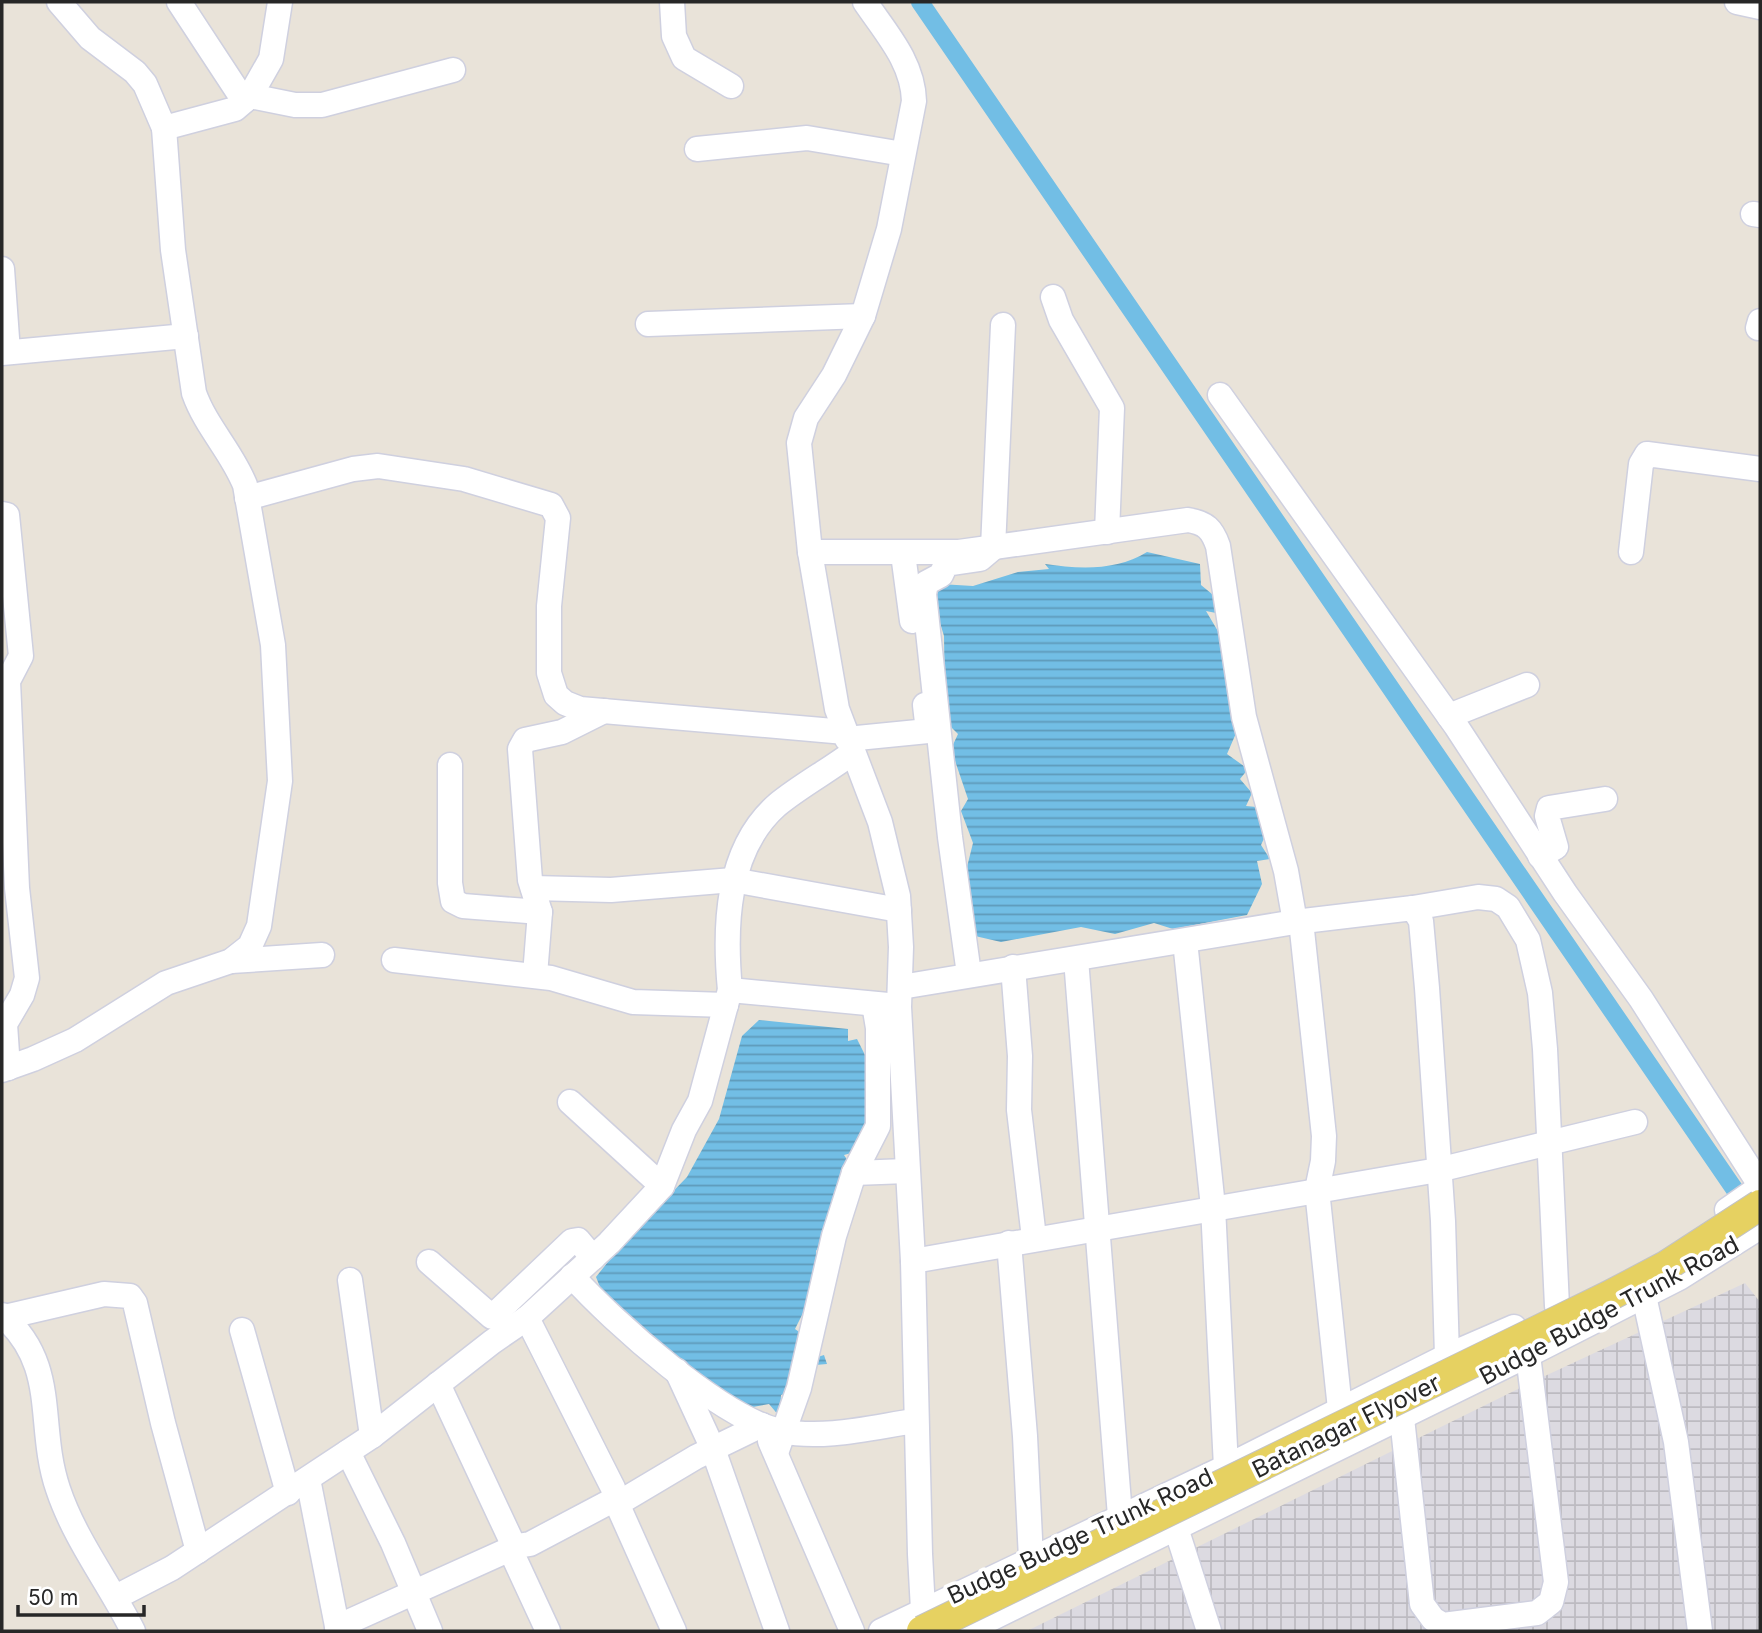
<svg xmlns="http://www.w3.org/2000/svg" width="1762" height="1633" viewBox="0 0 1762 1633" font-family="Inter,sans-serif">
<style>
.industrial{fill:url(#industrial-grid)}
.water{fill:url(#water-rules)}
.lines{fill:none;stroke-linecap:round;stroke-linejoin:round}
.canal{stroke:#72bee5;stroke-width:18}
.minor-casing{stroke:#cfd0df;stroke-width:27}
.minor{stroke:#fff;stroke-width:24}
.major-bridge-casing{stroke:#c3c3c3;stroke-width:32;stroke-linecap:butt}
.major-bridge{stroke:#e6d161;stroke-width:30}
.labels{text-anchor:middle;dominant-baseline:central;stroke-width:7;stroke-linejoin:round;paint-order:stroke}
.street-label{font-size:24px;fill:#272727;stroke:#fff}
</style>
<defs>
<pattern id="industrial-grid" width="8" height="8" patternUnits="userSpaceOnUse" patternTransform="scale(1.75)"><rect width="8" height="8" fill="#dcdae1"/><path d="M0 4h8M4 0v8" fill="none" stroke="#bdbbc1"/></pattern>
<pattern id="water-rules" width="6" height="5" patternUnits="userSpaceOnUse" patternTransform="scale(1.75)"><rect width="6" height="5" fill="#72bee5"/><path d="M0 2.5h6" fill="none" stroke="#5e9aba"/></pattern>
</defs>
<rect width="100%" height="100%" fill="#e9e3d9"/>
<path class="industrial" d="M1745,1283L1760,1302V1631H1027L1532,1382Z"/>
<g class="water">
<path d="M1147,552L1200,564L1201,585L1218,599L1216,613L1206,611L1222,638L1237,731L1227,754L1248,769L1240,779L1252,793L1246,806L1267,808L1273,819L1261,845L1270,859L1257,861L1262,884L1247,915L1173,929L1154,923L1115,934L1081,927L1001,942L975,936L967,867L973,843L961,811L968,799L951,749L958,734L937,713L945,703L944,636L934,603L940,584L973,586L1018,572L1049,569L1045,564C1079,569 1117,571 1147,552Z"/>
<path d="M759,1020L848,1029V1041L857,1039L867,1059L866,1121L855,1152L844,1155L854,1170L838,1180L845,1203L816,1251L818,1283L795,1329L809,1339L802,1362L824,1355L827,1364L792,1367L809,1388L781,1395L780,1417L769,1404L747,1408L714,1392L606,1302L596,1277L622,1244L687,1177L719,1119L742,1036Z"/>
</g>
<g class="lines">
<path class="canal" d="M920,2L1748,1209"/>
<defs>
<g id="minor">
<path d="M59,2L90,38L135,72L145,84L164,128L235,109L250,96L271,59L280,2"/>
<path d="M179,2L244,101"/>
<path d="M672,2L674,36L684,58L731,86"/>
<path d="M865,2C886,33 913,62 914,101L889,229L863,316L834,375L806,418L799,443L810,552L837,709L880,822L898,896L901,947L899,1007L913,1261L920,1554L923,1610L934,1631"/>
<path d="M1737,2L1760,7"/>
<path d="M250,96L295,105H322L453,70"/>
<path d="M697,149L807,138L903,154"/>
<path d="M1753,214L1760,215"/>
<path d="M2,269L8,352"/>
<path d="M1053,297L1061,320L1112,408L1107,532"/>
<path d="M648,324L863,316"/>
<path d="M1758,328L1760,321"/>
<path d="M2,353L186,336"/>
<path d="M1220,395L1456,726L1565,893L1641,999L1760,1185"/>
<path d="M247,498L353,469L378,466L464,479L551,505L558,518L549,606V673L556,695L565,703L580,709L845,732"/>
<path d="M2,514L7,515L21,656L8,681L17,888L27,978L22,995L5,1024L8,1068"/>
<path d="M810,552H959L1188,520C1206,523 1212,529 1218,546L1244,717L1286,871L1295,922"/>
<path d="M1631,552L1641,464L1647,454L1760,469"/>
<path d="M903,554L912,621"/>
<path d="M1449,716L1527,685"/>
<path d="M847,739L928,731L925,705"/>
<path d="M852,753C828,771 800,786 777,805C726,850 724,927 730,990L888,1005"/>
<path d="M450,765V883L453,901L463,906L540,912"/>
<path d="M1540,856L1556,847L1547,816L1549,808L1605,799"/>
<path d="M533,888L611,890L733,880L899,910"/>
<path d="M1413,908L1478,897L1496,899L1508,907L1528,940L1540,993L1545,1049L1557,1306"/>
<path d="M1301,921L1324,1136L1323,1161L1317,1190L1340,1409"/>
<path d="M1185,941L1213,1207L1226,1467"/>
<path d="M1076,959L1120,1516"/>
<path d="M394,960L551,978L633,1002L726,1005"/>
<path d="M231,961L322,955"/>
<path d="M1013,967L1020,1056L1019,1110L1034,1238"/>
<path d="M969,974L950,837L924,594L926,583L941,575L946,564L980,559L993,548L1003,325"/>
<path d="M535,975L540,912L530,880L520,749L525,740L562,732L604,711"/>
<path d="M901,987L1295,922L1413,908L1421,921L1427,988L1443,1221L1447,1356"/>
<path d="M2,1070L33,1059L75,1040L166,983L231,961L250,946L259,926L280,781L273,645L245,485C232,452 206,427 194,393L173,250L164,128"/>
<path d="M570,1102L662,1186"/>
<path d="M854,1173L907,1171"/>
<path d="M1727,1210L1760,1187"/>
<path d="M1009,1243L1025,1436L1031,1559"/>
<path d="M913,1261L1438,1170L1635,1122"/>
<path d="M429,1262L492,1317L572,1241L578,1240L593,1258"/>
<path d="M572,1276C612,1321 723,1420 781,1431C824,1440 873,1427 915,1421"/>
<path d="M350,1280L372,1436"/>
<path d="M1644,1296L1676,1442L1700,1631"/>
<path d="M2,1315C60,1366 36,1424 58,1489C75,1540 109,1583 133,1631"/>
<path d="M5,1317L104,1294L130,1296L135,1303L163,1423L198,1551"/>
<path d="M242,1330L288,1493"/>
<path d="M677,1371L713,1449L777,1631"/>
<path d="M438,1384L512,1542L517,1546L530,1544L615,1499L613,1488L527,1318"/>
<path d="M1402,1418L1422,1604L1433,1619L1443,1625L1537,1613L1551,1602L1556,1582L1528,1355"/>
<path d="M770,1441L852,1631"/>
<path d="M348,1452L393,1543L430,1631"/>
<path d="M776,1453L799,1388L834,1236L854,1173L878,1126V1028L874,1004"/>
<path d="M308,1479L338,1631"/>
<path d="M615,1499L674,1631"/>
<path d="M617,1504L696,1457L762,1425"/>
<path d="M1176,1528L1209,1631"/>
<path d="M510,1549L548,1631"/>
<path d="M116,1597L172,1568L372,1436L492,1342L527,1318L609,1243L662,1186L684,1130L700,1101L730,990"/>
<path d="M337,1627L517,1546"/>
<path d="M881,1631L1226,1467L1447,1356L1514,1327"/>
<path d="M966,1631L1528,1355L1679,1278L1760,1227"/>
</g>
</defs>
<use href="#minor" class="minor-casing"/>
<use href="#minor" class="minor"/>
<defs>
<path id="major-bridge" d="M922,1631L1609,1296L1666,1266L1760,1205"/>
</defs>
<use href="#major-bridge" class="major-bridge-casing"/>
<use href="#major-bridge" class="major-bridge"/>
</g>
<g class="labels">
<g class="street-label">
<text transform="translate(1609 1310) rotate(-28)">Budge Budge Trunk Road</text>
<text transform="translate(1346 1426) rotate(-26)">Batanagar Flyover</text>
<text transform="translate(1080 1536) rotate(-25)">Budge Budge Trunk Road</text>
</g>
</g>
<rect width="1762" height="1633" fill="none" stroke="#272727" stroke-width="7"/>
<path d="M18 1605v10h126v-10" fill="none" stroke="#272727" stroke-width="3.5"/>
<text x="28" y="1605" font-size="21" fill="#272727" stroke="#ffffff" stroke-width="5" paint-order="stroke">50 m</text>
</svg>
